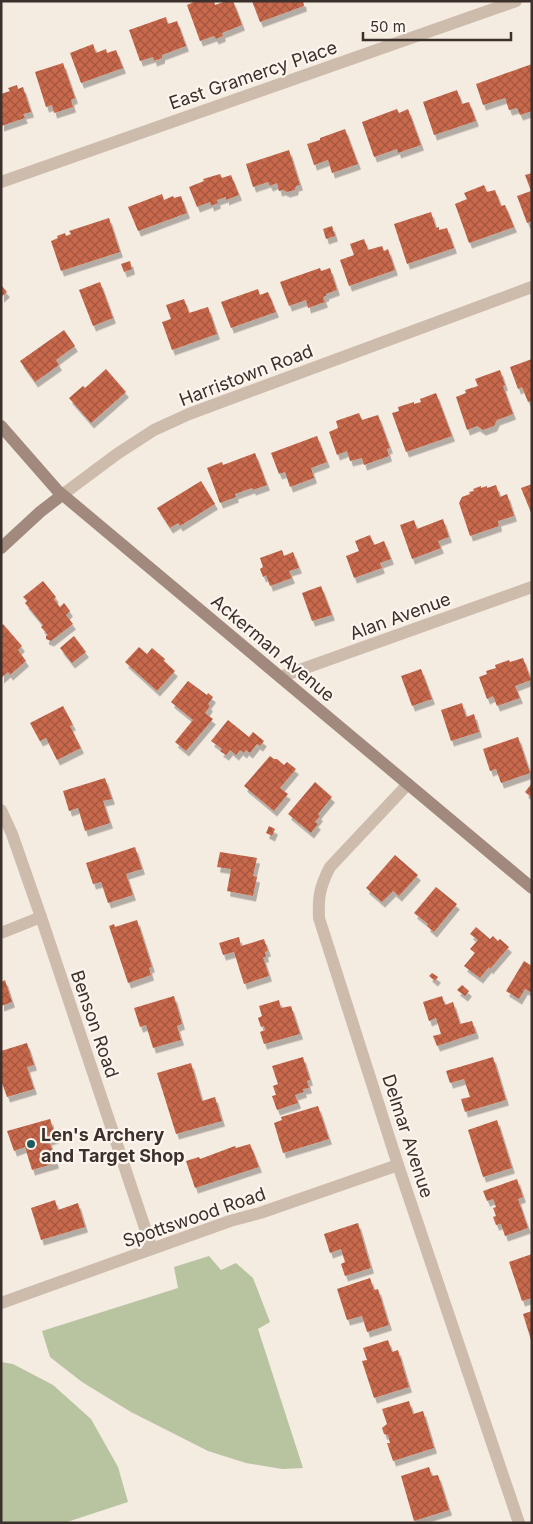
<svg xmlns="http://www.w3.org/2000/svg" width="533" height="1524" viewBox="0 0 533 1524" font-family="Inter,sans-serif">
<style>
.pitch{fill:#b8c4a0}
.building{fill:url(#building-cross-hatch);filter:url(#shadow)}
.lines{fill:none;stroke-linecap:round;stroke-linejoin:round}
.street{stroke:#cdbbac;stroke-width:12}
.secondary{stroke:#a18a7d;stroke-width:12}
.poi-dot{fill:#1f5a5e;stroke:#fbf5ee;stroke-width:2}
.labels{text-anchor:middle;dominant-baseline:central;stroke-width:4.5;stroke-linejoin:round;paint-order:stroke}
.street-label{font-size:18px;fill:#3b302b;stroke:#fbf5ee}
.poi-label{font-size:18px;font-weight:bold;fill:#3b302b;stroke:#fbf5ee;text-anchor:start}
</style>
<defs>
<pattern id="building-cross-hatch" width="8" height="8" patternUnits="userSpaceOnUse" patternTransform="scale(1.25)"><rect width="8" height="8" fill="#c8694b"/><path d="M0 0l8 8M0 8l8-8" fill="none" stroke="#a4573f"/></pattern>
<filter id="shadow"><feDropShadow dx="3" dy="5.5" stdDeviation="0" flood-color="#0004"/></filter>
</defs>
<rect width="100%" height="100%" fill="#f4ebe1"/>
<g class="pitch">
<path d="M209,1256L221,1270L236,1263L253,1278L270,1322L258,1329L303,1468L282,1469L246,1463L208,1451L131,1412L82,1382L50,1357L42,1331L178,1288L174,1267Z"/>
<path d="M1,1362L13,1364L53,1385L91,1419L118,1467L128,1502L64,1523H1Z"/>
</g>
<g class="building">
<path d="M196,1H214L215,5L226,1H233L242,25L222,33L223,36L216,39L214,36L200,41L187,5Z"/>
<path d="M252,1H303L304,6L260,22Z"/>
<path d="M166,17L168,24L177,21L186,46L162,55V58L154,61L153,57L140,61L129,30Z"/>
<path d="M93,44L96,53L106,49L107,53L116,50L123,68L81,83L70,53Z"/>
<path d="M63,63L75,98L71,100L73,107L54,113L52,105L46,107L35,72Z"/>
<path d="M532,64V111L520,115L517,108L509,110L505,98L483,105L476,84Z"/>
<path d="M17,85L18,89L23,87L31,112L23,114L25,118L1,126V94L10,91L8,88Z"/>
<path d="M457,90L462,104L469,102L476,121L434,135L423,102Z"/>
<path d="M397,109L399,113L408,109L421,145L398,153L397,149L374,157L362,122Z"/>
<path d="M345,129L358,164L332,173L328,160L314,165L307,144L320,140V138Z"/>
<path d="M289,150L300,185L296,186L295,190L287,192L283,190L279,191L277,183L270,186L268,182L253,187L246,164Z"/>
<path d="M532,173V221L527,223L517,196L531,191L525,175Z"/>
<path d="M220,174L222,178L231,175L239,195L226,200V197L217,200L218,203L211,206L210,202L197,207L189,187L204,181L203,179Z"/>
<path d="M484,185L487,192L495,190L501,206L505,205L514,227L469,243L455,204L467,199L464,193Z"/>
<path d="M162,194L164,200L173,196L174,198L181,196L187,213L138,231L128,207Z"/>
<path d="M431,212L436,228L439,227V230L447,228L454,248L407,264L394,224Z"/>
<path d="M109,218L120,252L61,271L51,241L58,238L57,236L65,233L66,236L71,234L69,231Z"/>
<path d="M332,226L335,236L326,239L323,229Z"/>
<path d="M364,239L368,250L382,246L384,251L388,249L395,270L349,286L340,260L354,255L350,244Z"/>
<path d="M130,261L132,269L124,272L121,264Z"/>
<path d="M320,268L321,271L330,268L337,290L326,294V296L323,297L325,302L308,308L306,300L289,306L280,282Z"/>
<path d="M100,282L113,318L93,326L79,290Z"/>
<path d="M1,285L7,292L1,297Z"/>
<path d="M258,289L260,295L268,292L276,312L231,328L221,302Z"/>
<path d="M184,299L189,313L208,307L217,334L172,350L162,322L171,319L166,305Z"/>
<path d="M64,330L75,346L56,360L59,365L35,382L20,361Z"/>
<path d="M532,359V400L528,402L522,387L518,389L510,367Z"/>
<path d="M106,369L126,392L91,423L69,398L83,386L85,388Z"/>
<path d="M500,370L505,385L503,386L513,414L497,420L494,426L483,430L477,426L467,430L456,397L466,393L465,390L478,386L475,379Z"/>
<path d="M436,393L452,436L406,452L392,413L399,411L398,407L414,402V404L421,402L420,399Z"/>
<path d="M359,413L362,420L378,415L390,448L387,449L389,456L364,465L362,458L350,461L347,451L337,455L329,432L338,428L336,421Z"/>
<path d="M317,436L327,462L311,468L314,478L290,487L285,472L279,474L271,453Z"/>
<path d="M255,453L267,485L253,490L252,488L235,494L236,497L220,503L207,468L222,462L223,465Z"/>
<path d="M201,481L215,504L180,526L178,523L170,528L157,508Z"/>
<path d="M532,484V515L521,488Z"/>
<path d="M496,485L500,497L507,494L514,516L498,521L499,526L470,536L459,503L462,497L470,494L469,492L474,491L473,489L481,486V488L487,486V488Z"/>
<path d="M443,519L449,537L438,541L441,548L412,559L400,525L414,520L417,529Z"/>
<path d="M370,535L374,545L384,541L391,559L380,563L382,568L354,578L346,556L359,551L355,541Z"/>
<path d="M282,550L284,556L293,552L299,568L289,571L292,578L270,586L266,575L263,577L260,569L263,567L260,558Z"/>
<path d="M43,581L56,597L54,599L60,607L64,603L70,611L66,615L73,624L51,641L46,639V636L48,635L41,627L43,625L25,603L27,601L23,597Z"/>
<path d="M321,586L332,615L312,621L302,593Z"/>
<path d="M3,624L22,646L18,650L26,661L10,675L8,672L1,678V626Z"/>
<path d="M74,636L86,652L72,663L60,648Z"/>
<path d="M139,647L147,654L152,648L165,659L164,661L175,671L157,691L125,662Z"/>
<path d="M523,658L531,680L515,686L520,698L497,706L493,696L487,699L479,677L487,674L486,671L496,668L495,665L509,660L510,662Z"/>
<path d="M421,669L432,699L412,706L401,676Z"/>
<path d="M188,681L207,695L208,693L213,697L208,704L210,706L205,713L213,719L186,751L175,742L193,720L171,702Z"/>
<path d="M462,703L466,717L474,714L479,732L451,741L441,710Z"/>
<path d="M63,706L73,725L70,726L81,748L57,760L46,738L40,741L30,723Z"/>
<path d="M228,720L249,737L253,732L264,741L260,746L257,744L250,753L246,750L244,753L240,750L236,755L230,750L226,755L220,751L222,749L211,741Z"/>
<path d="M518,737L530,773L501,783L496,769L490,771L483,749Z"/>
<path d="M270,756L274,759H277L284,765L287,762L296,769L280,788L288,794L274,811L244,786Z"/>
<path d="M105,778L112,799L103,801L110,823L85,831L78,808L69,811L63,791Z"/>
<path d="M315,782L332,797L318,814L320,816L315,822L318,824L311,833L288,814Z"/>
<path d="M532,783V798L525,792Z"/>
<path d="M269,826L275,829L272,836L266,833Z"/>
<path d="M135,847L142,869L126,874L133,895L108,903L101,882L93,884L86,863Z"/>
<path d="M220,852L257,858L253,876L257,877L253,896L227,891L231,869L217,867Z"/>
<path d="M395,855L418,875L399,896L393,891L382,902L366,888Z"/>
<path d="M436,887L457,904L434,932L427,926L428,924L414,913Z"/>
<path d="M137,920L152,967L149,968L151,975L128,983L109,926L114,924L115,927Z"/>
<path d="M476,927L490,939L493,936L498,941L500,939L509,947L490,969L489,967L480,978L464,966L475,953L470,949L478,940L470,934Z"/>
<path d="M239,937L241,946L264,939L268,951L265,952L266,957H263L269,976L244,984L234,952L223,955L219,943Z"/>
<path d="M524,961L532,966V993L525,989L519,999L506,991Z"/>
<path d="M432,973L438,977L435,981L429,976Z"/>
<path d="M5,980L12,1002L1,1006V982Z"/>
<path d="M462,985L469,991L465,996L457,990Z"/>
<path d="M174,996L182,1024L177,1026L181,1040L153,1048L146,1025L140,1027L134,1008Z"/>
<path d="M442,996L445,1005L453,1002L460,1024L472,1021L476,1033L437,1046L433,1036L441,1034L436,1018L429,1021L423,1002Z"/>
<path d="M279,1000L281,1008L291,1006L300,1034L264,1044L260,1032L265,1030L264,1026L261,1027L258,1018L262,1016L259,1006Z"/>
<path d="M27,1043L34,1065L27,1067L34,1089L7,1097L1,1080V1051Z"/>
<path d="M303,1057L310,1080L307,1081L309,1088L303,1089L304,1092L295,1095L298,1103L277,1110L272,1096L276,1095L273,1086L278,1084L272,1066Z"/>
<path d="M493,1057L506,1100L465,1112L461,1099L470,1097L464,1079L450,1083L446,1071Z"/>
<path d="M191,1063L202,1101L215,1097L222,1121L176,1134L157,1073Z"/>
<path d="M318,1106L329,1139L283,1153L274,1123L282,1120L281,1117Z"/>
<path d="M50,1119L56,1138L49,1140L56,1163L32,1170L25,1147L14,1151L7,1131Z"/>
<path d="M497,1120L512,1168L483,1177L468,1130Z"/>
<path d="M250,1144L259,1167L195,1188L186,1161L199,1157L200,1159L235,1146L236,1148Z"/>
<path d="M517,1179L523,1197L518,1199L528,1228L505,1236L501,1224L496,1225L493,1217L496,1216L493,1208L496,1207L493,1199L487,1201L483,1191Z"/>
<path d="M55,1200L58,1210L78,1203L85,1227L41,1240L31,1208Z"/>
<path d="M358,1223L371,1268L345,1276L341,1264L345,1262L341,1249L330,1253L324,1234Z"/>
<path d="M532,1254V1298L522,1301L509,1262Z"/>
<path d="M370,1278L374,1290L378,1289L389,1325L367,1332L362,1316L347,1320L337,1289Z"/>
<path d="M532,1311V1340H531L523,1314Z"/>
<path d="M388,1340L392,1352L398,1350L409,1387L374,1398L362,1361L367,1360L363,1348Z"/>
<path d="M409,1401L413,1414L423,1411L434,1448L393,1461L387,1443H390L388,1435L384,1434L382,1428L387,1424L382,1409Z"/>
<path d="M429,1467L432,1476L438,1475L449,1510L414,1521L401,1476Z"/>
</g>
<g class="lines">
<g class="street">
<path d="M1,182L516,1"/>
<path d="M62,495L117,454L154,430L189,414L532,287"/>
<path d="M280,677L532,587"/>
<path d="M408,784L330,867C320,886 318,897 319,918L398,1165L519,1523"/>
<path d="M1,810L12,834L41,917L152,1249"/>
<path d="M1,933L41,917"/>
<path d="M1,1303L230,1221L260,1213L398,1165"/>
</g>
<g class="secondary">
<path d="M1,426L57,490L532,888"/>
<path d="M1,548L40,512L62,495"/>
</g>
</g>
<circle class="poi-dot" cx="31" cy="1144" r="5"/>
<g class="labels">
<g class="street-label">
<text transform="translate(253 75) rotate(-19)">East Gramercy Place</text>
<text transform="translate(246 375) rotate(-21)">Harristown Road</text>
<text transform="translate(400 616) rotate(-20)">Alan Avenue</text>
<text transform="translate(273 648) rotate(40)">Ackerman Avenue</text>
<text transform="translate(95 1024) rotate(71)">Benson Road</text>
<text transform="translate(408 1136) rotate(72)">Delmar Avenue</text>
<text transform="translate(194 1217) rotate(-19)">Spottswood Road</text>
</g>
<g class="poi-label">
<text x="41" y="1134">Len's Archery<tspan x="41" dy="21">and Target Shop</tspan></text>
</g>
</g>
<rect width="533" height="1524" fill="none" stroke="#3b302b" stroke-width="5"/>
<path d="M363 32v8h148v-8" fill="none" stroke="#3b302b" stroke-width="2.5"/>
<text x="370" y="32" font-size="15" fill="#3b302b" stroke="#fbf5ee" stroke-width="4" paint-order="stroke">50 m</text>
</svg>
